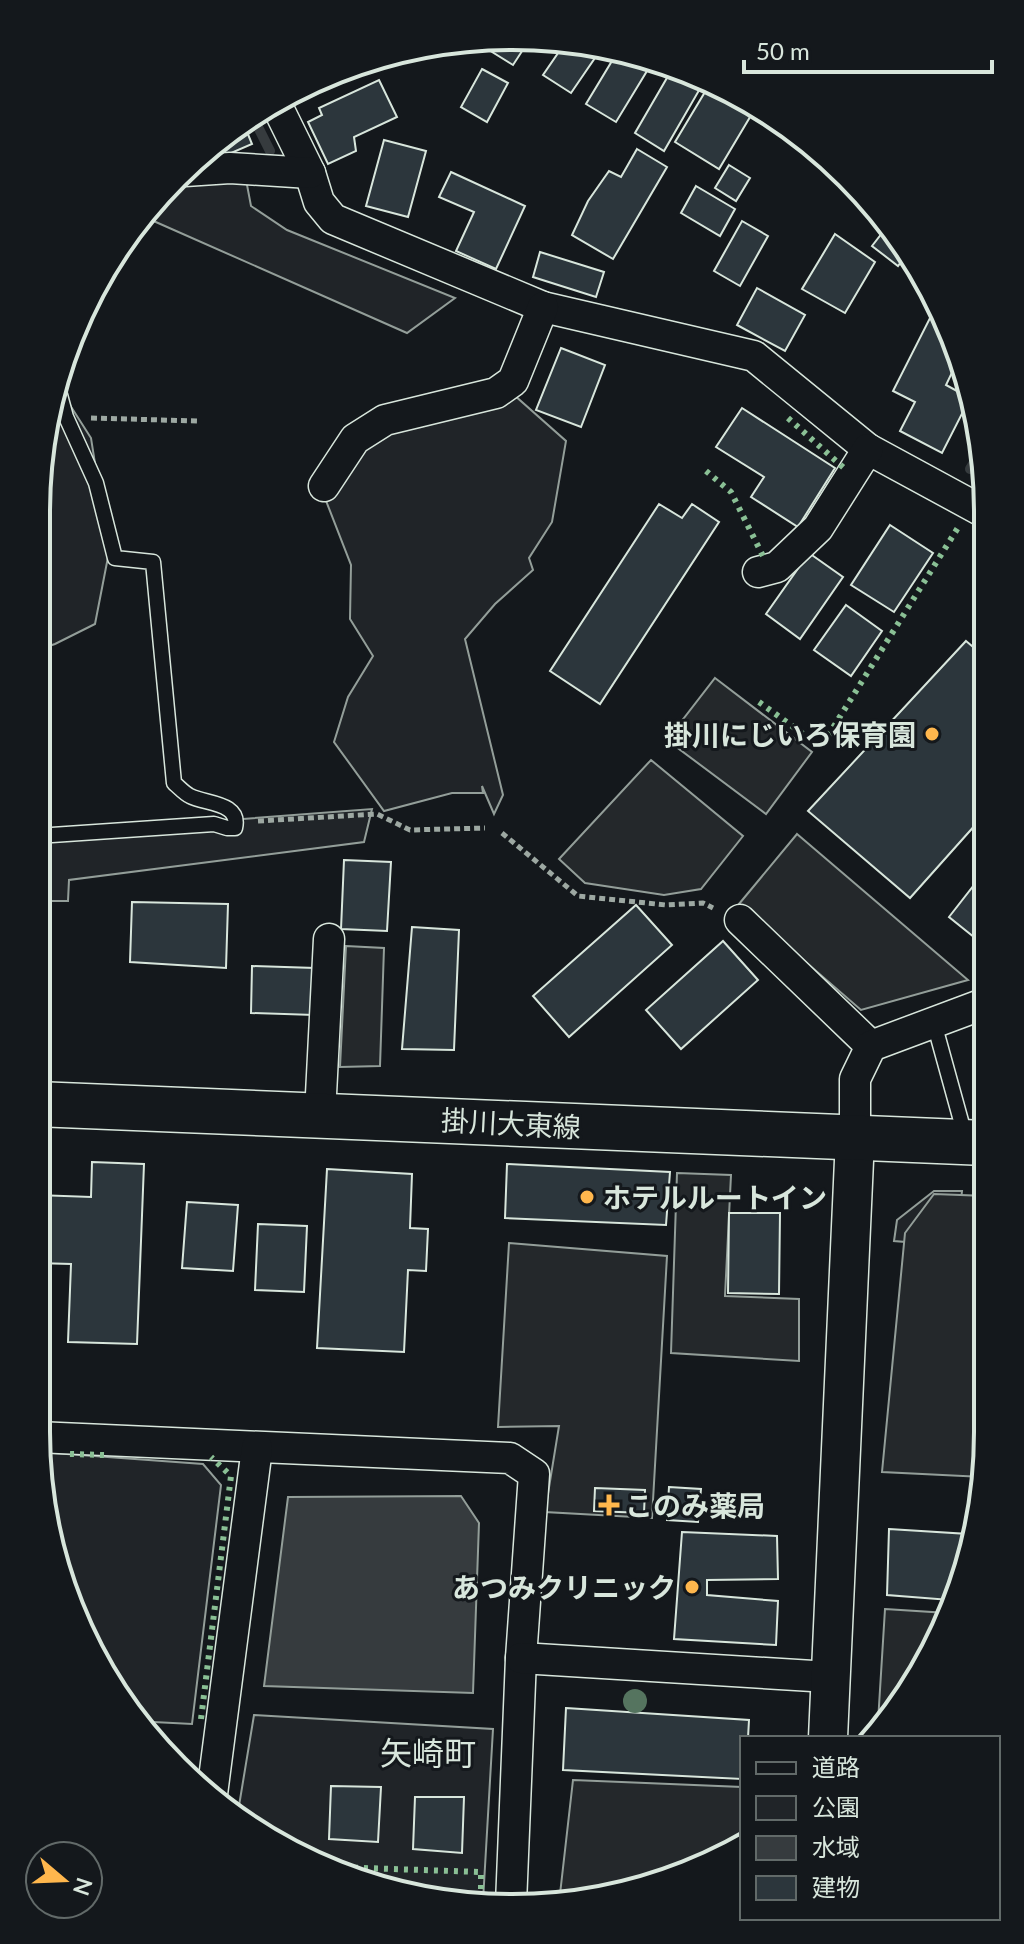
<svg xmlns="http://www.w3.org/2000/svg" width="1024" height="1944" viewBox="0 0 1024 1944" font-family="Lato,'Noto Sans JP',sans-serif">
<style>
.green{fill:#202428;stroke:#939e99;stroke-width:2}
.parking{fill:#24282b;stroke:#939e99;stroke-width:2}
.water{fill:#363b3e;stroke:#939e99;stroke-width:2}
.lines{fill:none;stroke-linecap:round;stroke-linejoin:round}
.stream{stroke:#363b3e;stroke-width:10}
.building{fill:#2c363c;stroke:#d8e6dc;stroke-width:2}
.service-casing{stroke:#d8e6dc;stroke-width:17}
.minor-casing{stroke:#d8e6dc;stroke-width:33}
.tertiary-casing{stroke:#d8e6dc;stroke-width:41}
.primary-casing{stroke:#d8e6dc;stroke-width:47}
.path{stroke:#9da8a2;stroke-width:5;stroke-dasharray:6 4;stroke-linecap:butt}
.service{stroke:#14181c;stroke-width:14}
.minor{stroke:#14181c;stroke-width:30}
.tertiary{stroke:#14181c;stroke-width:38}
.primary{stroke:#14181c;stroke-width:44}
.hedge{stroke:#8ac095;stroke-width:6;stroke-dasharray:4 6;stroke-linecap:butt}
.tree{fill:#55745f}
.poi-dot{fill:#ffb74d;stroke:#14181c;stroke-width:3}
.labels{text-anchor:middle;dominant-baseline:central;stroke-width:6;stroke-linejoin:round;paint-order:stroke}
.poi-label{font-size:28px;font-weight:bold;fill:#d8e6dc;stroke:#14181c;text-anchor:end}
.street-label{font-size:28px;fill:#d8e6dc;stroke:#14181c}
.quarter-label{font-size:32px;fill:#d8e6dc;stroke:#14181c}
.rim{fill:none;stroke:#d8e6dc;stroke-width:4}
</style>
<rect width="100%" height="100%" fill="#14181c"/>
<g class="green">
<path d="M187,169H244L251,206L287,230L455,298L407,333L149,219Z"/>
<path d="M505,387L566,441L552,522L529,558L533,570L495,604L465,639L503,795L494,814L482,786L483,793H452L384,811L334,742L348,697L373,656L350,619L351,565L323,493L385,425Z"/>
<path d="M61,391L91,438L109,552L95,624L55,644L37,650V481Z"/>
<path d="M372,809L364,842L69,880L68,901H37V841L73,832Z"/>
<path d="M934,1191H962L960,1209L918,1243L894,1241L897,1220Z"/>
<path d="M39,1452L203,1464L221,1485L192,1724L134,1721L61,1585Z"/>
<path d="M254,1715L493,1729L483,1901L389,1892L248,1828L237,1818Z"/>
</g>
<g class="parking">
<path d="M715,678L812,752L766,814L667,740Z"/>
<path d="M651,760L743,836L701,889L664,895L585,883L559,859Z"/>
<path d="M797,834L968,980L861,1010L739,904Z"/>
<path d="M346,946L384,948L380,1066L340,1067Z"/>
<path d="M677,1173L731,1175L725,1296L799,1299V1361L671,1353Z"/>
<path d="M934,1194L986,1196L987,1463L983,1477L882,1472L905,1233Z"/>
<path d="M509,1243L667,1256L652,1518L545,1512L559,1426L498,1427Z"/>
<path d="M885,1609L947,1613L939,1643L878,1722Z"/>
<path d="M573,1780L742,1787V1842L695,1872L559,1903Z"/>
</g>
<path class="water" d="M461,1496L479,1523L473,1693L264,1686L288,1497Z"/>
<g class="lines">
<g class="stream">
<path d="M255,121L270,151"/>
<path d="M970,469L983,448"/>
</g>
</g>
<g class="building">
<path d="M530,39L513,65L489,50L494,44Z"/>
<path d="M565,43L599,52L571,93L543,75Z"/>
<path d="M615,56L650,66L616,122L586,104Z"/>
<path d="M482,69L508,83L487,122L461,107Z"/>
<path d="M671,71L705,80L664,151L635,133Z"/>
<path d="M379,80L397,117L354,137L356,151L328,164L308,122L322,115L319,108Z"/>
<path d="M711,82L723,85L756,107L719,169L675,142Z"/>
<path d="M245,127L252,144L215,160L209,148Z"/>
<path d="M384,140L426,151L408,217L366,206Z"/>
<path d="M637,149L667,167L613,259L572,235L588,201L609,171L621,177Z"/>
<path d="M729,165L750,178L736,201L715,188Z"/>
<path d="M451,172L525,206L496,269L456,251L474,212L439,197Z"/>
<path d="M696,186L735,209L720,236L681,213Z"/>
<path d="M742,221L768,236L740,286L714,271Z"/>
<path d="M886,228L909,251L898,266L872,246Z"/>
<path d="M835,234L875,262L845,313L802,289Z"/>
<path d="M540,252L604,272L596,297L533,277Z"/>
<path d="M757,288L805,315L785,351L737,325Z"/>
<path d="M931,316L950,326L959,358L946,385L970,398L942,453L900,431L915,402L893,391Z"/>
<path d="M561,348L605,365L581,427L536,410Z"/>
<path d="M742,408L835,468L798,527L751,497L764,477L716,447Z"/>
<path d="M659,504L682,518L692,504L719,522L600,704L550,671Z"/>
<path d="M890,525L933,553L894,612L851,585Z"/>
<path d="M809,553L843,577L800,639L766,614Z"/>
<path d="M846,605L882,631L851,676L814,650Z"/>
<path d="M966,641L985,657V814L910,898L808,811Z"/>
<path d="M344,860L391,862L387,931L341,929Z"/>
<path d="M985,871V946L949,917Z"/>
<path d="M132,902L228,904L226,968L130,962Z"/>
<path d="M636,905L672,945L569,1037L533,996Z"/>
<path d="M412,927L459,930L454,1050L402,1049Z"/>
<path d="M723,941L758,980L681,1049L646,1010Z"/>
<path d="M252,966L315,968L314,1015L251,1013Z"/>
<path d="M984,1065H986V1099H983Z"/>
<path d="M92,1162L144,1164L137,1344L68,1342L71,1264L36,1263L37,1195L91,1197Z"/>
<path d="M507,1164L670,1172L666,1225L505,1218Z"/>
<path d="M327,1169L412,1174L410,1228L428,1229L426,1271L408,1270L404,1352L317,1348Z"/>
<path d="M187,1202L238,1205L233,1271L182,1268Z"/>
<path d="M729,1213H780L779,1294L728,1293Z"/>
<path d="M258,1224L307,1226L304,1292L255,1290Z"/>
<path d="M669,1487L701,1489L698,1522L667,1520Z"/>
<path d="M595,1488L645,1490L644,1513L594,1511Z"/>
<path d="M889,1529L968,1534L950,1600L887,1595Z"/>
<path d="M682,1532L777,1536L778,1579L707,1580V1595L778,1601L776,1645L674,1639Z"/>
<path d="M566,1708L749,1720L748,1738H742V1779L563,1770Z"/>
<path d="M331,1786L381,1787L378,1842L329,1839Z"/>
<path d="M415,1797H464L462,1853L413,1849Z"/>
</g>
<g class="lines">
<defs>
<g id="service">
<path d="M37,836L214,824L227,828H235C241,802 205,804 190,796C184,793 179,787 174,783L153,562L115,558L96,483L66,417L60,395"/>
<path d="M934,1023L966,1139"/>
</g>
<g id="minor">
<path d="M278,108L310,173L319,202L333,219L543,307L754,356L868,449L984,512"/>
<path d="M185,171L230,168L310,173"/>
<path d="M324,486L355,439L385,420L496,393L513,381L543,307"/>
<path d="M758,572L777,567L818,528L868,449"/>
<path d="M740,920L871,1046"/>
<path d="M320,1114L329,939"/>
<path d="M855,1138V1079L871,1046L986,1003"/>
<path d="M37,1437L510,1458L534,1474L521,1658L511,1904"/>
<path d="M521,1658L829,1677"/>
<path d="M212,1794L257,1448"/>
</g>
<path id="tertiary" d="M828,1738L855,1138"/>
<path id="primary" d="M36,1104L986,1143"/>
</defs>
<use href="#service" class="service-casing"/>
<use href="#minor" class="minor-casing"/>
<use href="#tertiary" class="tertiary-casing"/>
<use href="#primary" class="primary-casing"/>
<g class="path">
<path d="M91,418L198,421"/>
<path d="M258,821L377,814L410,830L485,828"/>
<path d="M502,833L578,896L666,905L703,903L713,908"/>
</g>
<use href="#service" class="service"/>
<use href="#minor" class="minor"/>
<use href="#tertiary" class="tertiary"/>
<use href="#primary" class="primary"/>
<g class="hedge">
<path d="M398,60L401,56"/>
<path d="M788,418L845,469"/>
<path d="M706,471L731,492L763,556"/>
<path d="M759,702L821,747L959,526"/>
<path d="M70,1454L104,1455"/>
<path d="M201,1719L231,1476L211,1457"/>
<path d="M334,1867L481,1872V1901"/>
</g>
</g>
<circle class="tree" cx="635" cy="1701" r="12"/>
<g class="poi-dot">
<circle cx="932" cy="734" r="8"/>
<circle cx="587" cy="1197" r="8"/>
<path d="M605 1493h8v8h8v8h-8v8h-8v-8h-8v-8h8z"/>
<circle cx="692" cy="1587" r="8"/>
</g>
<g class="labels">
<g class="poi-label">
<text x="916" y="734">掛川にじいろ保育園</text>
<text x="603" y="1197" text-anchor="start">ホテルルートイン</text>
<text x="625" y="1505" text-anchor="start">このみ薬局</text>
<text x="676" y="1587">あつみクリニック</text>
</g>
<g class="street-label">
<text transform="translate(511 1123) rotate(3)">掛川大東線</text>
</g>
<g class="quarter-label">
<text x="428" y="1752">矢崎町</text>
</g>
</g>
<path d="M0 0H1024V1944H0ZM512 50H512A462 462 0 0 1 974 512V1432A462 462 0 0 1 512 1894H512A462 462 0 0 1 50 1432V512A462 462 0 0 1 512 50Z" fill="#14181c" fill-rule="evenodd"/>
<path class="rim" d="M512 50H512A462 462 0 0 1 974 512V1432A462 462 0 0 1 512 1894H512A462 462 0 0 1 50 1432V512A462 462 0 0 1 512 50Z"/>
<rect x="740" y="1736" width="260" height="184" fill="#14181c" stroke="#626a69" stroke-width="2"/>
<rect x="756" y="1762" width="40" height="12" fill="#14181c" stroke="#626a69" stroke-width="2"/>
<text x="812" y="1776" font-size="24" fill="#d8e6dc">道路</text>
<rect x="756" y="1796" width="40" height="24" fill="#202428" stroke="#626a69" stroke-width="2"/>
<text x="812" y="1816" font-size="24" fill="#d8e6dc">公園</text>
<rect x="756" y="1836" width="40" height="24" fill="#363b3e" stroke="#626a69" stroke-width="2"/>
<text x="812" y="1856" font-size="24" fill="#d8e6dc">水域</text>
<rect x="756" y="1876" width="40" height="24" fill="#2c363c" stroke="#626a69" stroke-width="2"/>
<text x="812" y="1896" font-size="24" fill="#d8e6dc">建物</text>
<g transform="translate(64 1880) rotate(109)"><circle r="38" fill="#14181c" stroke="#626a69" stroke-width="2"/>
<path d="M0-6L14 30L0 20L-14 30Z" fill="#ffb74d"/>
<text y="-12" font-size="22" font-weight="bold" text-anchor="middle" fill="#d8e6dc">N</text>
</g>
<path d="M744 60v12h248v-12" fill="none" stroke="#d8e6dc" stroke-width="4"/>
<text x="756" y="60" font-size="24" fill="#d8e6dc" stroke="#14181c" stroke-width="6" paint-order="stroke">50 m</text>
</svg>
